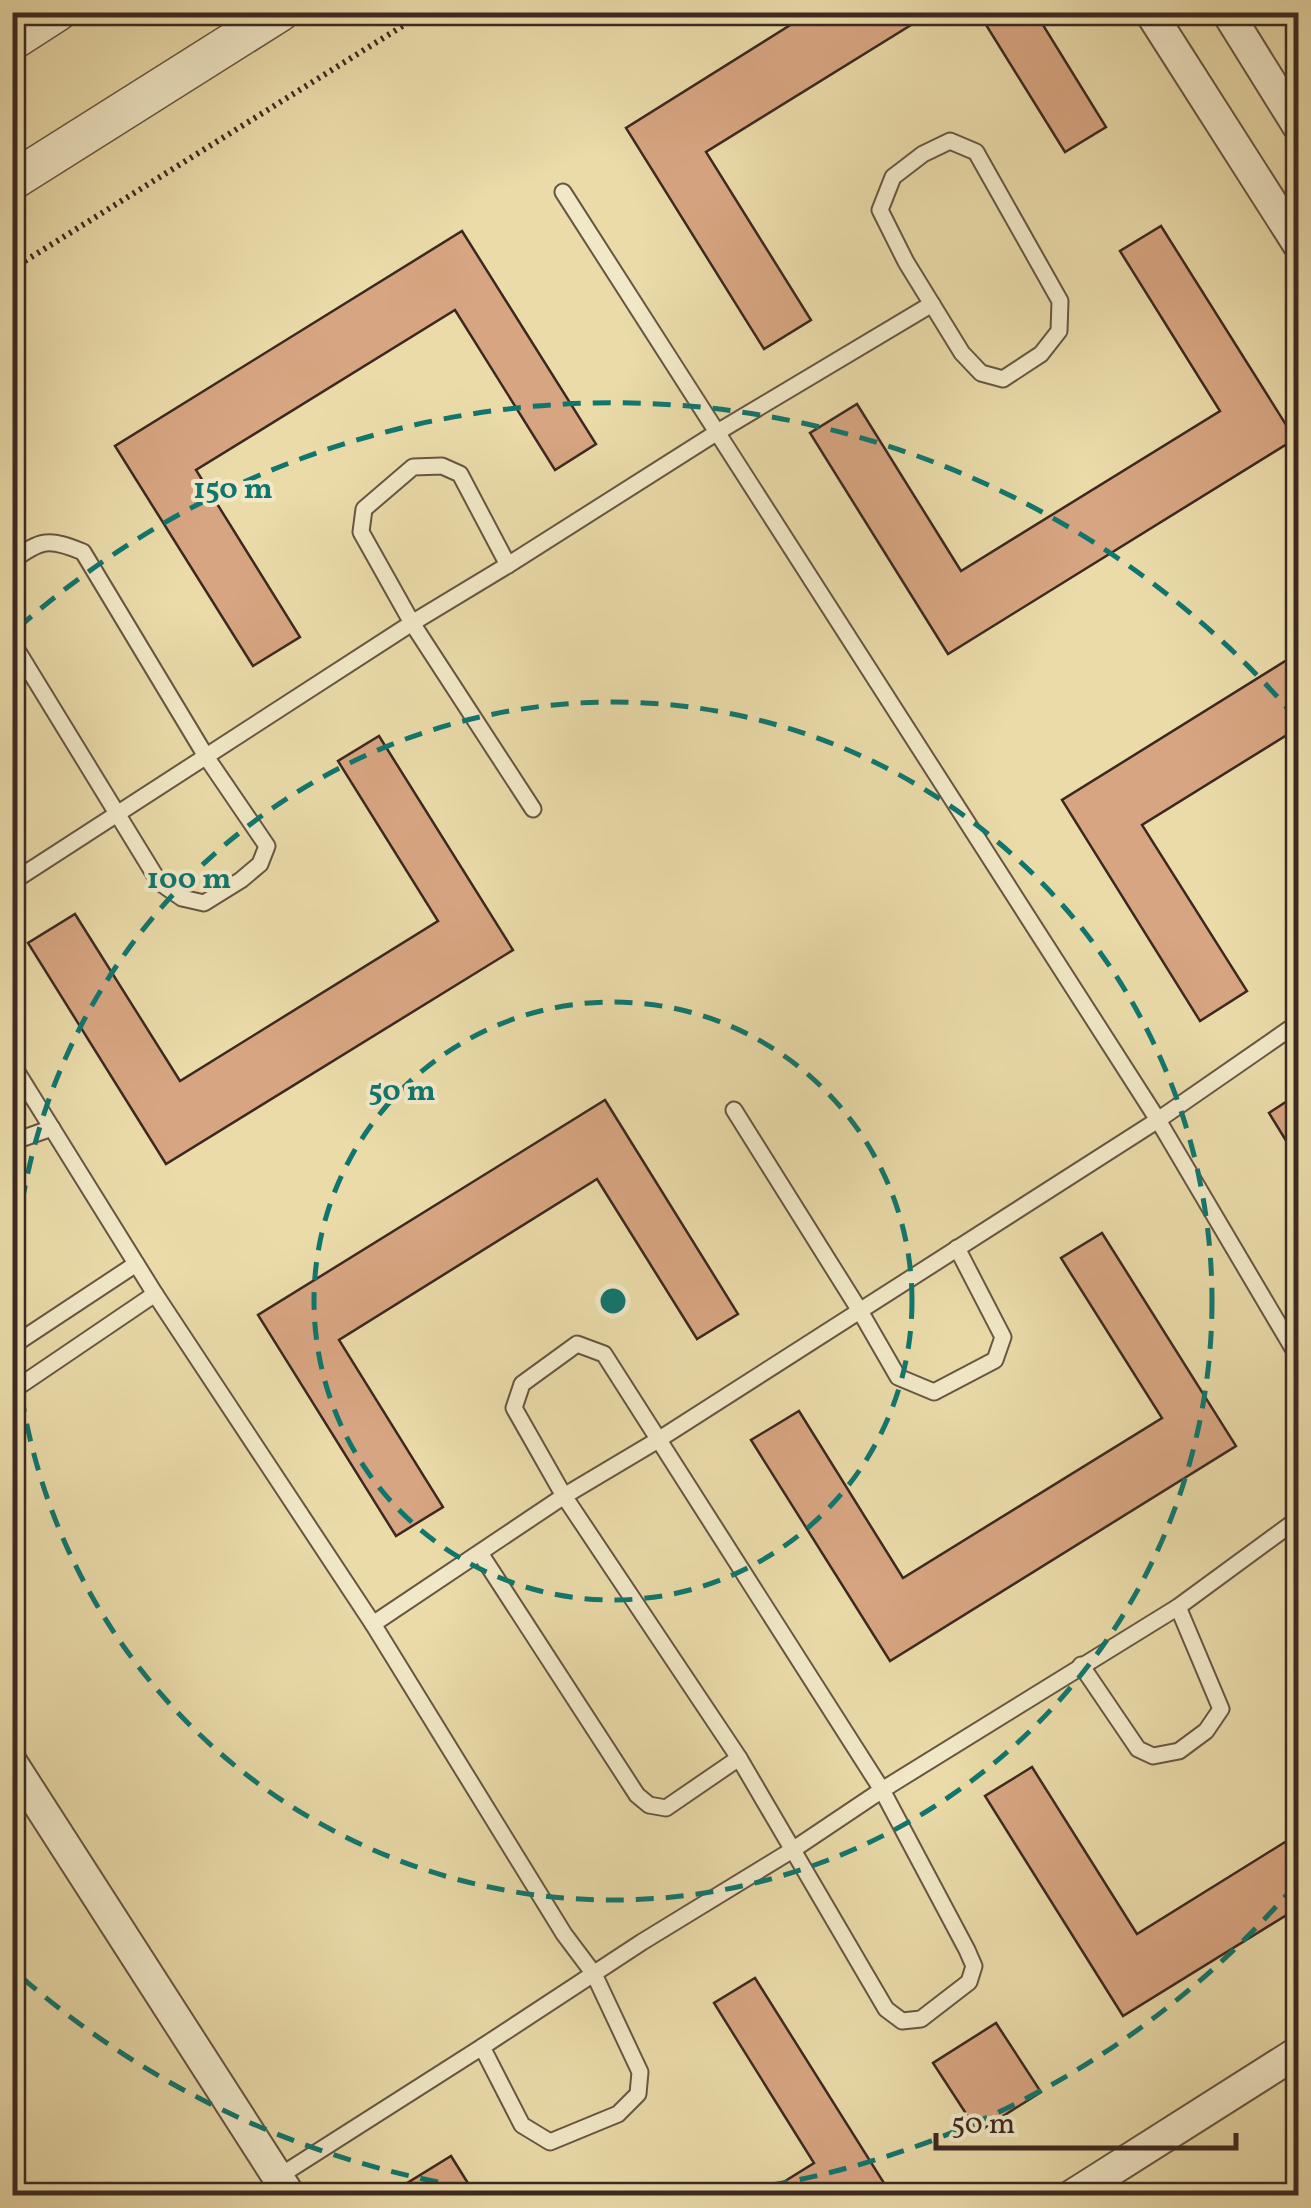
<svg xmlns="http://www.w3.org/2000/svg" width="1311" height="2208" viewBox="0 0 1311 2208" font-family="Vollkorn,serif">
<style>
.building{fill:#d7a581;stroke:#3b2921;stroke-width:2.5}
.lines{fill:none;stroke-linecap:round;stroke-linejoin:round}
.service-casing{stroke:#675643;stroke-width:19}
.minor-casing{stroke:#675643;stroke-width:34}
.tertiary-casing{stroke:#675643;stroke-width:41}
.path{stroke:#3b2921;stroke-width:6;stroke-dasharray:2.5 5;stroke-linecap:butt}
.service{stroke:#f1e8c7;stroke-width:15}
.minor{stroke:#f1e8c7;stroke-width:30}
.tertiary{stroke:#f1e8c7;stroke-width:38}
.ring{fill:none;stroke:#0f766e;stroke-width:5;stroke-dasharray:18 12}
.centre{fill:#0f766e;stroke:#f1e8c7;stroke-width:5}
.ring-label{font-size:30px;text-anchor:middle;font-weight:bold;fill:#0f766e;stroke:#f1e8c7;stroke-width:8;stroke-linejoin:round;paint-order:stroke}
</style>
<rect width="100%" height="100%" fill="#eadba9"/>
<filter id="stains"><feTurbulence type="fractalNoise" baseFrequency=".002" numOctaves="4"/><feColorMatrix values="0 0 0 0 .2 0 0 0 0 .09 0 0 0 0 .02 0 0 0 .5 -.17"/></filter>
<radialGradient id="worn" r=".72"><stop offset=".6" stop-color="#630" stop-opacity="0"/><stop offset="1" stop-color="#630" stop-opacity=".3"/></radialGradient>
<g class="building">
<path d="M811,12H932L706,152L811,320L764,349L626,128Z"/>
<path d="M978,12H1035L1106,127L1065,152Z"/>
<path d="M1161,226L1295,439L948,654L810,433L857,404L961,571L1220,411L1120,251Z"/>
<path d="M462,231L596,444L555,470L455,310L196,470L300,637L253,666L115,446Z"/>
<path d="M1298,653V728L1142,825L1247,991L1200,1021L1062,800Z"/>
<path d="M379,736L513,950L166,1164L28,943L75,914L180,1081L438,921L338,761Z"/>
<path d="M1298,1094V1160L1269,1113Z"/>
<path d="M605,1100L738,1314L697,1339L597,1179L339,1340L443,1507L396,1536L258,1315Z"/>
<path d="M1102,1233L1236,1446L890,1661L751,1440L799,1411L903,1578L1162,1418L1061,1258Z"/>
<path d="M1032,1767L1137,1934L1298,1834V1908L1123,2016L985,1796Z"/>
<path d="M755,1978L889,2191L881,2196H761L814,2163L714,2003Z"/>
<path d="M996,2023L1041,2092L978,2132L933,2063Z"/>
<path d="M451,2156L476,2196H410L404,2185Z"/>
</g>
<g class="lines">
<defs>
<g id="service">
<path d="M950,141L976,152L1060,301L1059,331L1041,354L1003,379L981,373L962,353L906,262L880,210L893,177L923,154Z"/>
<path d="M563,192L1158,1120L1298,1357"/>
<path d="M12,561C41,539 49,538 83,552L207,758L267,846L260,864L241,880L204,903L182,898L159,882L12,642"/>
<path d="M508,565L460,474L442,466L413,467L364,509L361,532L412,623L533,809"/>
<path d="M12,882L412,623L508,565L716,433L932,304"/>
<path d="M12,1064L155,1294L373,1624L564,1934L594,1974L640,2072L638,2094L618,2114L550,2142L522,2125L482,2047L642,1942L794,1849L882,1790L1178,1607L1298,1519"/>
<path d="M734,1110L860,1311L898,1377L934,1392L995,1360L1003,1337L957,1248"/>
<path d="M12,1142L52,1128"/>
<path d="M577,1344L604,1354L882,1790L967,1950L974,1966L969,1982L921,2019L902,2021L886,2009L739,1758L564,1496L514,1408L522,1384Z"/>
<path d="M12,1346L136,1264"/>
<path d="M12,1391L155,1294"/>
<path d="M480,1553L637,1795L649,1805L666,1808L739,1758"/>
<path d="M373,1624L564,1496L658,1440L1158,1120L1298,1023"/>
<path d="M1081,1665L1138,1749L1153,1756L1179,1751L1206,1731L1221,1709L1178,1607"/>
<path d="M278,2177L482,2047"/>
</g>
<g id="minor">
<path d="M1150,12L1298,244"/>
<path d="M1227,12L1298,126"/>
<path d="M12,1763L290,2196"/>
<path d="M1071,2196L1298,2052"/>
</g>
<g id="tertiary">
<path d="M12,41L57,12"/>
<path d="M12,181L280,12"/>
</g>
</defs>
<use href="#service" class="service-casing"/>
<use href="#minor" class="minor-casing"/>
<use href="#tertiary" class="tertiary-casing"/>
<path class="path" d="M12,269L425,12"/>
<use href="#service" class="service"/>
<use href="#minor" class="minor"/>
<use href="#tertiary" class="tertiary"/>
</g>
<g class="ring">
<circle cx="613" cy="1301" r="299"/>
<circle cx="613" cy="1301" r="599"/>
<path d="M1296 1884A898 898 0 0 1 699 2195M527 2195A898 898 0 0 1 18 1974M18 628A898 898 0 0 1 1296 718"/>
</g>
<circle cx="613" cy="1301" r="15" class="centre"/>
<g class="ring-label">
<text x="233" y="498">150 m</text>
<text x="189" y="888">100 m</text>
<text x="402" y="1100">50 m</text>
</g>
<rect width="1311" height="2208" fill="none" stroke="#eadba9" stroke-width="50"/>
<rect x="15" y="15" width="1281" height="2178" fill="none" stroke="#3b2921" stroke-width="5"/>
<rect x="25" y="25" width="1261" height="2158" fill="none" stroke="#3b2921" stroke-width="2.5"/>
<path d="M936 2133v15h300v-15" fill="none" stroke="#3b2921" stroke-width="5"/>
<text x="951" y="2133" font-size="30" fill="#3b2921" stroke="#f1e8c7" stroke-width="8" paint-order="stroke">50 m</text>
<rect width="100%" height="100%" filter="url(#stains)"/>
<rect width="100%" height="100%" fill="url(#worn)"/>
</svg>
